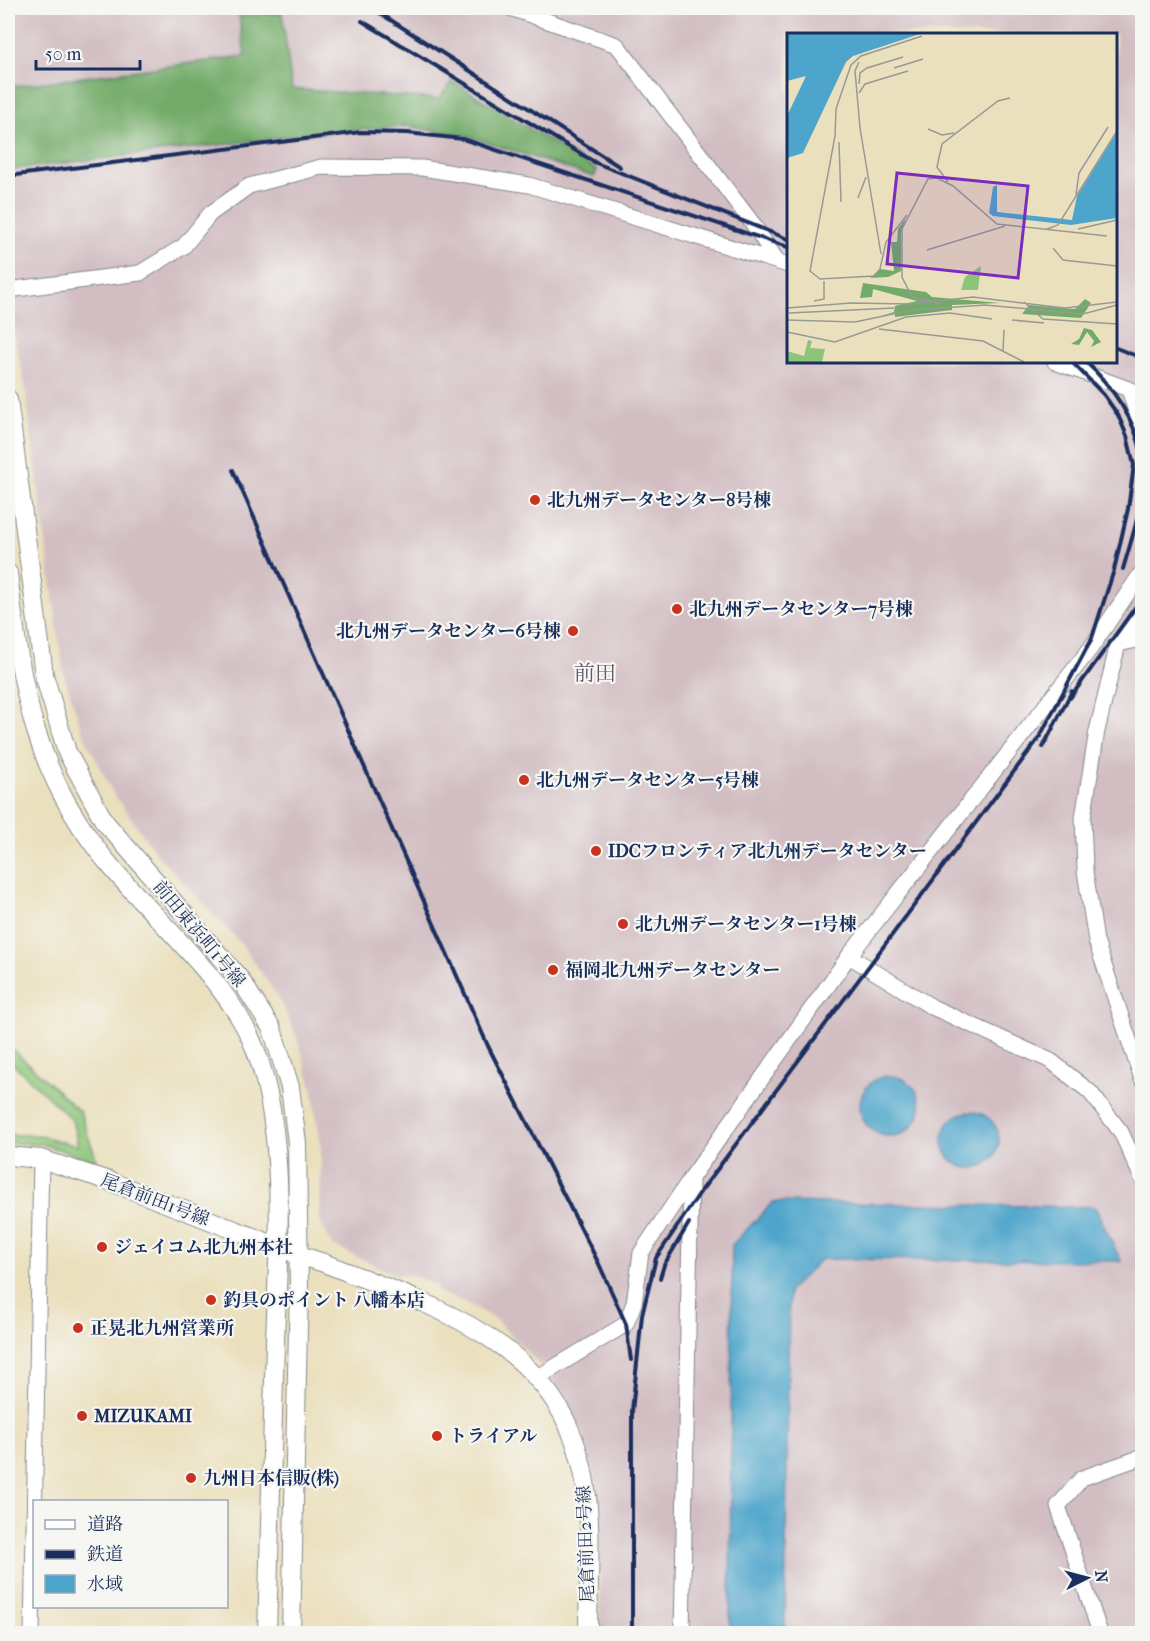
<svg xmlns="http://www.w3.org/2000/svg" width="1150" height="1641" viewBox="0 0 1150 1641" font-family="'IM FELL French Canon','Noto Serif JP',serif">
<style>
.industrial{fill:#d2bec2;fill-rule:evenodd}
.green{fill:#8dc578;stroke:#547a6b;stroke-width:1.5}
.forest{fill:#72aa68;stroke:#466c63;stroke-width:1.5}
.water{fill:#4ea5cb;stroke:#346a94;stroke-width:1.5}
.lines{fill:none;stroke-linecap:round;stroke-linejoin:round}
.minor-casing{stroke:#83888e;stroke-width:17}
.tertiary-casing{stroke:#83888e;stroke-width:20}
.minor{stroke:#fff;stroke-width:15}
.tertiary{stroke:#fff;stroke-width:18}
.rail{stroke:#1b2f5e;stroke-width:4}
.poi-dot{fill:#c8321e;stroke:#f6f6f2;stroke-width:2}
.labels{text-anchor:middle;dominant-baseline:central;stroke-width:4.5;stroke-linejoin:round;paint-order:stroke}
.poi-label{font-size:18px;font-weight:bold;fill:#1b2f5e;stroke:#f6f6f2;text-anchor:start}
.street-label{font-size:18px;fill:#1b2f5e;stroke:#f6f6f2}
.quarter-label{font-size:21px;fill:#625768;stroke:#f6f6f2}
.inset-road{fill:none;stroke:#989997;stroke-width:1.5}
.view{fill:#7b2cbf;fill-opacity:0.15;stroke:#7b2cbf;stroke-width:3}
.inset-edge{fill:none;stroke:#1b2f5e;stroke-width:3}
</style>
<rect width="100%" height="100%" fill="#f6f6f2"/>
<filter id="ink" filterUnits="userSpaceOnUse"><feTurbulence type="fractalNoise" baseFrequency=".0167" numOctaves="2"/><feDisplacementMap in="SourceGraphic" scale="12" xChannelSelector="R" yChannelSelector="G"/><feConvolveMatrix kernelMatrix="1 2 1 2 8 2 1 2 1" color-interpolation-filters="sRGB"/></filter>
<filter id="wash" filterUnits="userSpaceOnUse"><feTurbulence type="fractalNoise" baseFrequency=".008" numOctaves="4" result="noise"/><feDisplacementMap in="SourceGraphic" scale="24" xChannelSelector="R" yChannelSelector="G"/><feGaussianBlur stdDeviation="1.35" result="paint"/><feColorMatrix in="noise" values="0 0 0 0 0 0 0 0 0 0 0 0 0 0 0 0 0 1.4 0 .05"/><feComposite in="paint" operator="in"/></filter>
<g filter="url(#wash)">
<rect width="100%" height="100%" fill="#ebe0bd"/>
<path class="industrial" d="M8,8H1142V1633H600L599,1501L584,1435L563,1395L547,1372L496,1320L467,1303L438,1292L435,1285L413,1275H396L332,1245L320,1221L321,1147L312,1087L296,1035L278,997L243,946L156,853L113,793L82,731L63,671L24,380L8,308ZM788,34H1116V362H788Z"/>
<path class="green" d="M8,1045L80,1112L97,1161L41,1144L8,1143V1135H37L78,1146L72,1120L8,1059Z"/>
<path class="forest" d="M282,13L292,89L439,99L452,81L597,170L594,177L467,136L406,126L320,133L8,170V87L245,56L239,16Z"/>
<g class="water">
<circle cx="890" cy="1106" r="30"/>
<circle cx="971" cy="1140" r="28"/>
<path d="M773,1202L1095,1207L1121,1261L821,1259L789,1291L785,1633H730L732,1245Z"/>
</g>
</g>
<g filter="url(#ink)">
<g class="lines">
<defs>
<g id="minor">
<path d="M510,8L617,45L753,224L777,261"/>
<path d="M8,290L140,273L184,246L210,214L249,186L321,167L422,168L529,185L788,265"/>
<path d="M1055,362L1142,394"/>
<path d="M1129,389L1142,431"/>
<path d="M1142,609L1118,644L1097,731L1083,818L1085,871L1096,941L1142,1079"/>
<path d="M1118,644L1142,639"/>
<path d="M849,956L932,1007L1051,1061L1090,1092L1121,1132L1142,1178"/>
<path d="M535,1379L626,1324L634,1303L641,1253L691,1178L849,956L1090,649L1142,572"/>
<path d="M1099,1630L1058,1506L1082,1478L1142,1457"/>
<path d="M32,1634L41,1159"/>
<path d="M682,1634L691,1178"/>
</g>
<g id="tertiary">
<path d="M8,399L44,675L67,752L104,821L240,979L272,1029L290,1087L297,1143L299,1286L291,1634"/>
<path d="M8,573C21,689 34,777 113,869C156,920 222,977 250,1037C289,1122 278,1250 275,1342C273,1439 269,1536 267,1634"/>
<path d="M8,1156L41,1159L109,1181L299,1255L324,1263C437,1308 563,1343 585,1482C593,1531 588,1584 588,1634"/>
</g>
</defs>
<use href="#minor" class="minor-casing"/>
<use href="#tertiary" class="tertiary-casing"/>
<use href="#minor" class="minor"/>
<use href="#tertiary" class="tertiary"/>
<g class="rail">
<path d="M372,8L620,167"/>
<path d="M362,21L596,163L788,239"/>
<path d="M8,176L361,132L407,133L463,139L788,247"/>
<path d="M1116,348L1142,358"/>
<path d="M1086,362C1111,385 1136,420 1142,456C1148,493 1133,534 1123,569"/>
<path d="M233,470L488,1046L599,1264L626,1324L631,1360"/>
<path d="M1070,698L1142,598"/>
<path d="M1043,747L1072,691"/>
<path d="M660,1278L664,1265L689,1223"/>
<path d="M632,1634V1411L642,1315L656,1258L701,1191L1039,738L1092,638L1114,570L1128,509L1134,465L1127,436L1118,415L1104,395L1072,362"/>
</g>
</g>
</g>
<g class="poi-dot">
<circle cx="535" cy="500" r="6"/>
<circle cx="677" cy="609" r="6"/>
<circle cx="573" cy="631" r="6"/>
<circle cx="524" cy="780" r="6"/>
<circle cx="596" cy="851" r="6"/>
<circle cx="623" cy="924" r="6"/>
<circle cx="553" cy="970" r="6"/>
<circle cx="102" cy="1247" r="6"/>
<circle cx="211" cy="1300" r="6"/>
<circle cx="78" cy="1328" r="6"/>
<circle cx="82" cy="1416" r="6"/>
<circle cx="437" cy="1436" r="6"/>
<circle cx="191" cy="1478" r="6"/>
</g>
<g class="labels">
<g class="poi-label">
<text x="547" y="500">北九州データセンター8号棟</text>
<text x="689" y="609">北九州データセンター7号棟</text>
<text x="561" y="631" text-anchor="end">北九州データセンター6号棟</text>
<text x="536" y="780">北九州データセンター5号棟</text>
<text x="608" y="851">IDCフロンティア北九州データセンター</text>
<text x="635" y="924">北九州データセンター1号棟</text>
<text x="565" y="970">福岡北九州データセンター</text>
<text x="114" y="1247">ジェイコム北九州本社</text>
<text x="223" y="1300">釣具のポイント 八幡本店</text>
<text x="90" y="1328">正晃北九州営業所</text>
<text x="94" y="1416">MIZUKAMI</text>
<text x="449" y="1436">トライアル</text>
<text x="203" y="1478">九州日本信販(株)</text>
</g>
<g class="street-label">
<text transform="translate(199 934) rotate(50)">前田東浜町1号線</text>
<text transform="translate(155 1200) rotate(21)">尾倉前田1号線</text>
<text transform="translate(586 1544) rotate(-92)">尾倉前田2号線</text>
</g>
<g class="quarter-label">
<text x="595" y="673">前田</text>
</g>
</g>
<g transform="translate(787 33)">
<rect width="330" height="330" fill="#ebe0bd"/>
<path d="M194,233L191,257H174L178,244ZM21,307L25,308L23,315L38,316L35,329H0V318L17,323Z" fill="#8dc578"/>
<path d="M119,185L114,200V238L101,244L83,245L93,236L107,238L104,209H110L111,196ZM76,250L139,259L145,264L213,270L165,272V277L108,284V280L85,286L107,279L108,273L130,268L86,256L85,264L73,265ZM298,266L304,270L294,285L235,281L242,272L288,276ZM297,295L305,297L314,309L304,314L307,308L300,299L292,312L284,311L292,306Z" fill="#72aa68"/>
<path d="M0,1H133L66,23L59,29L16,120L0,125V83L19,43L0,48ZM330,99V185L284,192L206,183L202,180L206,154L210,152V179L285,187L290,163Z" fill="#4ea5cb"/>
<path class="inset-road" d="M72,29L68,38L73,95L94,221M107,35L136,26M72,51L73,40L80,35L116,24M72,60L78,51L121,38M141,96L155,102L167,100M52,109L54,169M161,149L150,134L155,111L211,68L223,65M289,162L292,140L321,94M71,165L79,144M120,182L99,209L93,236L87,243L33,246L23,238L48,103L49,76L64,32L74,23L135,3M260,196L271,192L330,98M291,196L330,187M266,215L276,227L330,233M140,217L218,193M27,268L37,266V248M237,269L256,286L330,291M155,271L125,264L115,244V196L141,146L150,145L166,153L210,191L320,203M0,275L64,270L123,271L186,264L278,275L330,269M2,280L107,275M0,287L68,289L125,277L198,272L296,281L330,272M225,287L257,290M92,296L196,308L237,329M0,299L48,309L119,284L163,280L205,286M216,318L217,297"/>
<path class="view" d="M110,140L241,153L231,245L100,231Z"/>
<rect width="330" height="330" class="inset-edge"/>
</g>
<rect width="1150" height="1641" fill="none" stroke="#f6f6f2" stroke-width="30"/>
<rect x="33" y="1500" width="195" height="108" fill="#f6f6f2" stroke="#9ea6b7" stroke-width="1.5"/>
<rect x="45" y="1520" width="30" height="9" fill="#ffffff" stroke="#9ea6b7" stroke-width="1.5"/>
<text x="87" y="1530" font-size="18" fill="#1b2f5e">道路</text>
<rect x="45" y="1550" width="30" height="9" fill="#1b2f5e" stroke="#9ea6b7" stroke-width="1.5"/>
<text x="87" y="1560" font-size="18" fill="#1b2f5e">鉄道</text>
<rect x="45" y="1575" width="30" height="18" fill="#4ea5cb" stroke="#9ea6b7" stroke-width="1.5"/>
<text x="87" y="1590" font-size="18" fill="#1b2f5e">水域</text>
<g transform="translate(1087 1578) rotate(84)" stroke="#f6f6f2" stroke-width="4.5" paint-order="stroke">
<path d="M0-4.5L10 22L0 15L-10 22Z" fill="#1b2f5e"/>
<text y="-9" font-size="16" font-weight="bold" text-anchor="middle" fill="#1b2f5e">N</text>
</g>
<path d="M36 60v9h104v-9" fill="none" stroke="#1b2f5e" stroke-width="3"/>
<text x="45" y="60" font-size="18" fill="#1b2f5e" stroke="#f6f6f2" stroke-width="4.5" paint-order="stroke">50 m</text>
</svg>
